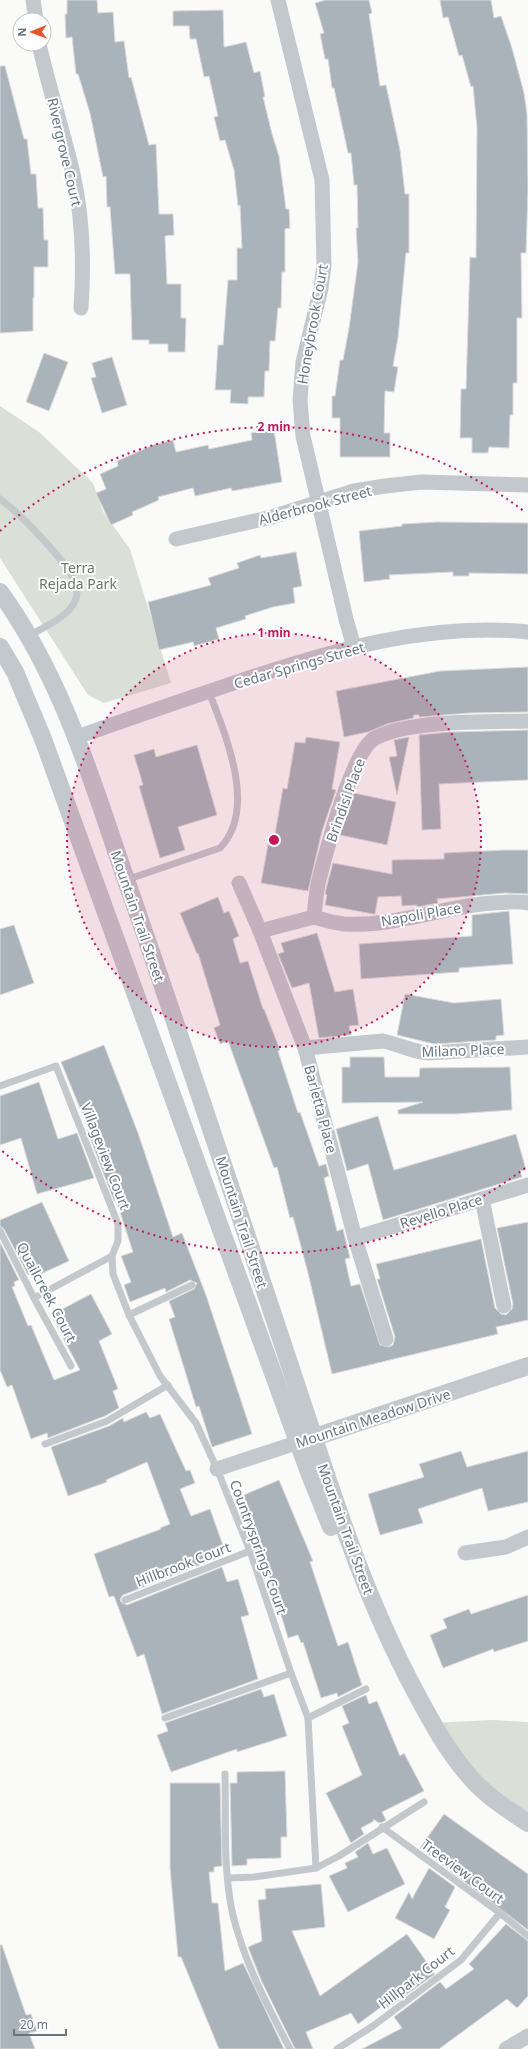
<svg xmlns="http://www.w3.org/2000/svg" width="528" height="2049" viewBox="0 0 528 2049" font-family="'Noto Sans',sans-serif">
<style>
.green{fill:#dadfd7}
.building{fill:#aab3b9;stroke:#dcdcda}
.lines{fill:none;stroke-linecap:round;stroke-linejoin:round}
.service{stroke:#c3c8cc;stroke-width:7}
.minor{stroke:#c3c8cc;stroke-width:15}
.tertiary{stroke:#c3c8cc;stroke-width:18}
.ring{fill:none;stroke:#c2185b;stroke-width:2;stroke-dasharray:2 4}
.labels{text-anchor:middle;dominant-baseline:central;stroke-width:4;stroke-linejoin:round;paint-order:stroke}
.street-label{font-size:14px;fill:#657683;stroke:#fff}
.park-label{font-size:14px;fill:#687a64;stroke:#fff}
.centre{fill:#c2185b;stroke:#fff;stroke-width:2}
.ring-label{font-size:12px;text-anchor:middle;font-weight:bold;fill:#c2185b;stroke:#fff;stroke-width:4;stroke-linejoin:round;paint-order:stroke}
</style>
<rect width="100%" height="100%" fill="#fafaf8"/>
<g class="green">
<path d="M0,406L39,432L93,483L103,512L130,549L171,683L104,703L88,695L0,558Z"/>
<path d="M492,1720L528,1722V1823L493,1800L432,1723Z"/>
</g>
<g class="building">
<path d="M67,0H97L98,13L113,12L115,42L124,41L129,78L131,77L149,145L156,144L159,214H173L174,235L165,236L167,284H181V318H186L185,352H168V344H149V340H132L130,274H115L110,207H107L106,176L103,177L90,113L78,74H76L72,37L66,38L65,14H67Z"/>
<path d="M325,0H369L372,13L369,14L380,86L386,85L400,150L405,194H409V253H406L398,338L393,366L398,367L394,392L385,391L384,433H390V457H340V418H332V396H335L340,360H343L349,328L358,262L356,228H358L357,185H354L351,153H348L334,88H332L328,59H325L320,34L324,33L315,3Z"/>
<path d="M440,0H491L494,18L501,16L512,48L524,93L527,114L528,189L526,253H521L522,318H517V383H513V415H510L509,448L489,447L488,453H472V438H460L461,389H466L470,257L476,258L477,128L473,86L471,87L462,55L459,56L448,17L443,18Z"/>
<path d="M223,10L224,47L246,42L254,73L260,71L265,97H263L272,134L279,156L286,209H289L290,228L285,229V272H282L281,308H278L275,341H270L269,371H265L264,397H248V404L230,403L231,390H215L218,345H223L228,280H237V248H242L240,205L238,206L234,170L225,140L220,141L214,117L218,116L209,76L204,77L196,39H190L189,26H173V11Z"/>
<path d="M0,66H5L24,139H27L31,174H36L38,208H43L44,240H48V267H34V298H33V331L0,333Z"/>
<path d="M44,353L68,362L49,411L26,402Z"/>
<path d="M112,357L127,405L102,413L91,378L96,377L92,363Z"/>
<path d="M274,430L282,482L232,491L231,488L195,496L193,488L158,497L159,500L132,512L133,515L111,525L96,493L106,489L100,474L118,466L117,461L153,445L173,440L176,452L208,445L209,449L252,440L251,433Z"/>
<path d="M437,522L528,523V574L469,573V576H453V572L389,575L390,579L364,582L359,531L402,526V524Z"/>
<path d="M296,552L302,586L293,588L295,603L273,607L245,616L246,619L216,628L219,639L194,646L193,642L159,650L148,602L211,585L208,578L239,568L237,563L260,555L261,558Z"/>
<path d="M528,667V712L470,713L419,717V715H414L413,718L387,724L368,732L344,737L336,691L440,671Z"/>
<path d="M528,730V780L439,784L441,829L422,830L419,735L450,732Z"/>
<path d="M306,737L340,742L332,789L336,790L322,831L308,891L261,883L269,839L274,840L283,788L287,789L295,742L305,743Z"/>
<path d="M409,737L397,795L389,757L397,756L394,740Z"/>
<path d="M197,745L217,815L178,827L185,850L160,858L139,786L143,785L134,755L154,749L156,757Z"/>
<path d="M354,793L396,802L387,845L340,835Z"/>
<path d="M504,850H528V894L505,893L437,899L438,903L417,907V905L402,906L401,896L378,897L375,914H373L325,905L327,895L325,894L326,889L333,863L392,874V860L444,859V853Z"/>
<path d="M218,897L224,913L229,911L239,936L233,939L240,963L248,961L263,1009H264L280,1050L278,1051L298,1113L300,1112L319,1166L326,1164L329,1176L324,1178L337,1231L343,1229L350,1258L345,1259L351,1286L360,1284L380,1345L389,1347L393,1345L395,1337L377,1279H380L376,1264L481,1239L495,1308L501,1314L506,1315L512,1309L513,1304L497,1228L528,1222V1320L496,1327L498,1334L332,1374L307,1269L293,1217L290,1218L277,1167L274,1168L228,1041L220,1044L214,1028L220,1025L198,953L197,954L180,913Z"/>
<path d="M509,911L513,964L459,968V972L361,979L359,944L472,936V915Z"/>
<path d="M14,925L34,983L0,995V929Z"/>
<path d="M317,933L335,992L353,989L359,1025L349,1026L351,1035L319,1038L309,983L292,988L278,954L284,952L281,943Z"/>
<path d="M405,994L454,1003L501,999L504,1035L496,1036V1040L434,1044L397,1035Z"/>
<path d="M104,1045L138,1133L173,1237L182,1233L206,1295L252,1434L212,1447L199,1406L196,1407L169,1319L175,1317L169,1301L194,1289L197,1283L190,1280L166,1292L165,1288L130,1302L124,1285L131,1282L121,1256L133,1252L116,1200L114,1201L87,1130H89L61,1062Z"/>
<path d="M350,1057H384L385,1077H419L420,1068L510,1067L512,1110L455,1114H398V1110L423,1102L342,1103V1067H350Z"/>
<path d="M39,1082L58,1139L77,1133L94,1178L37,1194L21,1138L0,1145V1096Z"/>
<path d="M378,1116L394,1170L516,1134L526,1170L520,1171L522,1177L383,1220L368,1164L347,1171L336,1129Z"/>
<path d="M42,1202L69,1261L32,1278L30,1274L28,1275L4,1229L0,1226V1220Z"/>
<path d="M0,1242L19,1280L14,1282L15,1286L12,1287L28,1326L31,1325L54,1380L80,1370L51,1315L91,1294L112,1334L99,1341L118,1389L113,1391L119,1408L105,1416L48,1438L47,1433L31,1439L12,1385L7,1387L0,1370Z"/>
<path d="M146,1412L150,1418L160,1414L186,1471L190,1470L195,1483L180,1489L191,1516L210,1509L225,1551L219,1554L220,1557L123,1595L120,1599L121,1602L127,1605L222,1567L227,1582L238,1579L249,1615L241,1617L258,1679L162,1714L144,1654L137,1657L114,1596L109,1597L94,1554L161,1529L160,1528L170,1524L147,1462L106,1480L107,1482L68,1496L51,1447L109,1426L123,1418L124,1422Z"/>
<path d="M461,1451L467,1467L528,1451V1502L488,1511L482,1488L418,1509L423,1523L380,1535L368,1494L424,1477L419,1464Z"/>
<path d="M279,1480L313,1561L310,1562L338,1646L348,1642L362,1685L338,1697L337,1693L321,1698L303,1642L301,1643L298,1635L288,1638L268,1572L237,1498Z"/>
<path d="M528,1595V1641L494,1652L493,1649L443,1668L430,1635L447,1628L443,1619L469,1609L471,1614Z"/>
<path d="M261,1689L264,1697L274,1694L287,1736L237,1752V1749L171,1772L157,1735L168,1731L165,1723Z"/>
<path d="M366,1695L369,1704L377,1701L400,1756L404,1753L424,1791L382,1812L386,1820L383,1822L379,1823L373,1819L374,1821L361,1828L364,1834L351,1843L326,1793L362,1775L342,1726L349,1723L342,1706Z"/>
<path d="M285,1771L287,1837H281V1858L247,1859V1865L232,1866L230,1783H237V1772Z"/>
<path d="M170,1783H220L222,1866L214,1867V1872H209L212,1903H218L225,1971L243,1963L284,2049H219L181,1957H178L170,1868Z"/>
<path d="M444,1814L528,1874V1930L420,1848Z"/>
<path d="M368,1843L373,1854L387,1848L405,1884L348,1912L329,1876L347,1868L345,1863L358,1857L355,1852Z"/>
<path d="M429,1868L455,1887L445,1907L450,1910L434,1939L395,1918L409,1892L412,1899Z"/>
<path d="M321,1884L325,1927L292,1931L320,1996L407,1934L435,1974L388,2008L385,2004L358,2024L351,2013L306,2032L313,2049H295L261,1980L248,1947L262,1941L258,1900L266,1899L265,1889Z"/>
<path d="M506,1924L528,1941V1996L517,2008L507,1999L439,2049H362L402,2028L394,2017L440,1982L446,1989L474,1969L469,1964Z"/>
<path d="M0,1945H2L26,2015L31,2014L37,2031L29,2033L35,2049H0Z"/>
</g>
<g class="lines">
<g class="service">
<path d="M0,499C20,513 66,561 76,583C78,588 77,596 75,601C69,617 43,627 29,636"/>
<path d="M126,880L220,848C258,809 225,734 209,692"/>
<path d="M0,1086L56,1066L118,1224V1241L112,1256L113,1274L129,1315L160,1376L196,1423L217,1469L250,1551L291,1673L308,1718L316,1868"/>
<path d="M0,1231L34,1298L71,1366"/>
<path d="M34,1298L112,1256"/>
<path d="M129,1315L192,1285"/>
<path d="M45,1444L107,1421L168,1385"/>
<path d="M125,1600L250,1551"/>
<path d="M165,1718L291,1673"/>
<path d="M308,1718L366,1689"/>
<path d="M225,1774C226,1819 223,1867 232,1911C243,1960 267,2005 290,2049"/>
<path d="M382,1827L500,1913L528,1936"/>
<path d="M228,1878L254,1877L316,1868L339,1856L424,1802"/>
<path d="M337,2049L373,2026L461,1960L500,1913"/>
</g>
<g class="minor">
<path d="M33,0L36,20"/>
<path d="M278,0L322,180L324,265L321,288L303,362L300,400L303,436L346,619L354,647"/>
<path d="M39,44C49,88 63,131 73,174C83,218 84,264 81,308"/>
<path d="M176,539L272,517L354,491L385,486L422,482L528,485"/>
<path d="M77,737C131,718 186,699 240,681C333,650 429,622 528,632"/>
<path d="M239,883L260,931L305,1048L355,1238L386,1339"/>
<path d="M314,917C315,906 316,894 318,884C325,856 352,750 375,738C410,720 487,722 528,721"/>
<path d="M314,917C324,920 333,923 344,924C390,927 437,909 482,904C497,903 514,900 528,903"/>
<path d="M260,931L314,917"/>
<path d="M305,1048L383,1041C399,1044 412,1052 428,1053L528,1047"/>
<path d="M482,1199L504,1306"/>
<path d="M355,1238L528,1185"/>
<path d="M217,1469L299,1442"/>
<path d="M465,1553L506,1547L528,1537"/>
<path d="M506,2049L528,2036"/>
</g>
<g class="tertiary">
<path d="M0,592C66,683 95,792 132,897C193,1072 251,1249 310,1426C340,1518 369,1605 415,1691C431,1721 447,1751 470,1777C486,1796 507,1809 528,1823"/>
<path d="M0,647L15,672L43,739L310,1475L331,1527"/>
<path d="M303,1441L528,1366"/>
</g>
</g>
<circle cx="274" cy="840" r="207" fill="#c2185b" fill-opacity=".12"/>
<g class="ring">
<circle cx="274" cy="840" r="207"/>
<path d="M525 1168A413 413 0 0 1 0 1149M0 531A413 413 0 0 1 525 512"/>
</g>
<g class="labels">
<g class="street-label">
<text transform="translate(65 152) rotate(77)">Rivergrove Court</text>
<text transform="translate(312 324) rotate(-80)">Honeybrook Court</text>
<text transform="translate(315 505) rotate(-15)">Alderbrook Street</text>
<text transform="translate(299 665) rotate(-16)">Cedar Springs Street</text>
<text transform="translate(345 800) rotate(-70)">Brindisi Place</text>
<text transform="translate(421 914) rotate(-10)">Napoli Place</text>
<text transform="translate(138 916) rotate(71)">Mountain Trail Street</text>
<text transform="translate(463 1050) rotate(-2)">Milano Place</text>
<text transform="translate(321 1109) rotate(75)">Barletta Place</text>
<text transform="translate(106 1156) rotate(69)">Villageview Court</text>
<text transform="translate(441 1211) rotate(-17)">Revello Place</text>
<text transform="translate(242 1222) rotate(72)">Mountain Trail Street</text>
<text transform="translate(47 1292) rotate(62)">Quailcreek Court</text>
<text transform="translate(373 1418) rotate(-18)">Mountain Meadow Drive</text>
<text transform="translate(346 1529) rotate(70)">Mountain Trail Street</text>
<text transform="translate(259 1547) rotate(70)">Countrysprings Court</text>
<text transform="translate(183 1564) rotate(-21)">Hillbrook Court</text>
<text transform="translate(463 1871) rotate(36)">Treeview Court</text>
<text transform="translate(416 1977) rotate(-38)">Hillpark Court</text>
</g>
<g class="park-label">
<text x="78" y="567">Terra<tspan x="78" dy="16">Rejada Park</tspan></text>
</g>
</g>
<circle cx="274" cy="840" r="6" class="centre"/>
<g class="ring-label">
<text x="274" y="431">2 min</text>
<text x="274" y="637">1 min</text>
</g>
<g transform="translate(32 32) rotate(269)"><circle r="19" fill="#ffffff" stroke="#c1c8cd"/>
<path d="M0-3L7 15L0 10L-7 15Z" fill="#e4572e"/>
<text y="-6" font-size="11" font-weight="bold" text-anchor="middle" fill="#657683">N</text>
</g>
<path d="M14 2029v6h52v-6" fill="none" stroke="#657683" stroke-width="2"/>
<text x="20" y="2029" font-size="12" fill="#657683" stroke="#ffffff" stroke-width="3" paint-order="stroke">20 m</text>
</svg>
